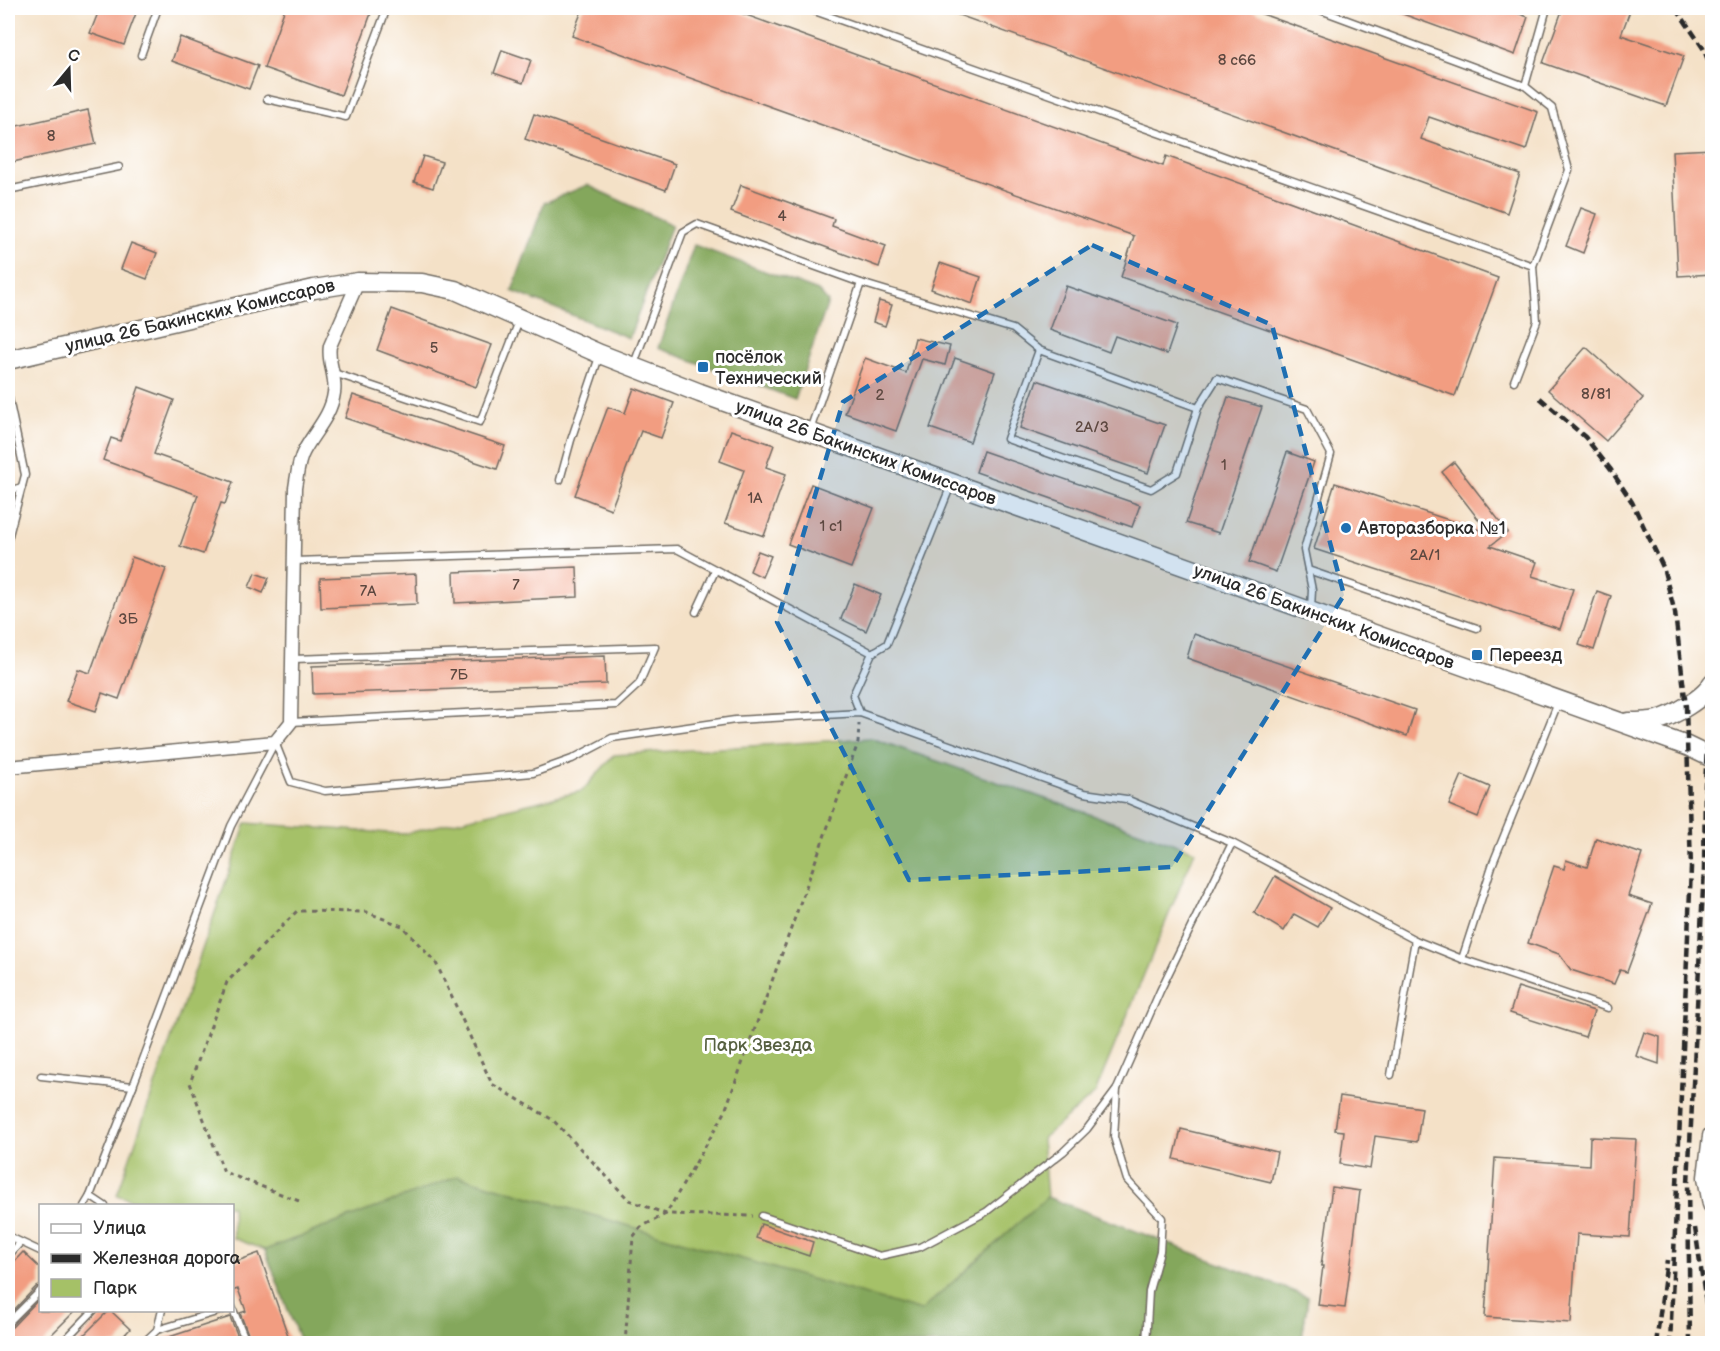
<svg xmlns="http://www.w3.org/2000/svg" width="1720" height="1351" viewBox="0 0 1720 1351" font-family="'Balsamiq Sans',sans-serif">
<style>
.green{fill:#a5c167;stroke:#687649;stroke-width:1.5}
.forest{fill:#84a75c;stroke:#586944;stroke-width:1.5}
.building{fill:#f29d81}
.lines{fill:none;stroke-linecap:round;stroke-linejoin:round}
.service-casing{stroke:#716b62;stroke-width:9}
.minor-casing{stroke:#716b62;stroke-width:15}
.secondary-casing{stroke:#716b62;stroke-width:21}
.path{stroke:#716b62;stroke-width:3;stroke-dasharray:4.5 4.5;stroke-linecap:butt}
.service{stroke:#fff;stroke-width:6}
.minor{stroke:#fff;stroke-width:12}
.secondary{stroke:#fff;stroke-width:18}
.rail{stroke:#2b2b2b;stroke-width:4.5;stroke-dasharray:9 4.5;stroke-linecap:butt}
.marked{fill:#1f6fb2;fill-opacity:0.2;stroke:#1f6fb2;stroke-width:4.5;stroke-dasharray:12 8;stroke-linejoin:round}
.poi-dot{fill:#1f6fb2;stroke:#fff;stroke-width:2}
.labels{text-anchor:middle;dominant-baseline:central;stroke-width:6;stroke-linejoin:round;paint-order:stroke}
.number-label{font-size:15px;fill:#5d4840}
.street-label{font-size:18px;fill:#2b2b2b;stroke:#fff}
.poi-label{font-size:18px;fill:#2b2b2b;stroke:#fff;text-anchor:start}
.park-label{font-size:18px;fill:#566040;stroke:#fff}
</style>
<rect width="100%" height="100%" fill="#fff"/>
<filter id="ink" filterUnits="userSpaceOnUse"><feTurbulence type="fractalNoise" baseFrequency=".0167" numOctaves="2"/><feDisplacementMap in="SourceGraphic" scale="12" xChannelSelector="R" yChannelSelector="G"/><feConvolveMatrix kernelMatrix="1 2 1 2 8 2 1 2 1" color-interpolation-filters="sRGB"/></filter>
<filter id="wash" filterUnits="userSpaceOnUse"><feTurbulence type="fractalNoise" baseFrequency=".008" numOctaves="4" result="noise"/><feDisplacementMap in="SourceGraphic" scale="24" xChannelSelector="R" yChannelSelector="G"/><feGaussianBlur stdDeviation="1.35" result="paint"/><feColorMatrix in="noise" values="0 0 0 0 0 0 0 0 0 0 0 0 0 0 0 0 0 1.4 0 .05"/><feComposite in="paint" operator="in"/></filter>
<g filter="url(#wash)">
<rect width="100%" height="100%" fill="#f4e1c7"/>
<path class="green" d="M871,738L1195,851L1095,1093L1042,1139L1047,1197L1308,1297L1301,1344L301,1343L265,1250L233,1238L232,1206L146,1205L117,1195L246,823L404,834L582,791L614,755Z"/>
<g class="forest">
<path d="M587,185L672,225L629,338L512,291L544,203Z"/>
<path d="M694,245L818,291L828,302L795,399L658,348Z"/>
<path d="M458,1176L921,1311L1047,1197L1308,1297L1301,1344H301L265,1250Z"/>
</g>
<g id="blocks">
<g class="building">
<path d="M100,8H138L124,45L90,33Z"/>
<path d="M285,8H373L341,95L264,68Z"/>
<path d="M583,8H727L1163,166L1166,156L1498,278L1455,396L1121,277L1134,236L572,36Z"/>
<path d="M942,8H1245L1538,112L1526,150L1429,117L1421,139L1520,174L1507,213L942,9Z"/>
<path d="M1389,8H1503L1528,17L1515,55L1389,9Z"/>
<path d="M1563,8H1631L1621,35L1684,56L1666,106L1543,63Z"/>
<path d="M180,37L258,66L249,89L172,61Z"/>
<path d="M502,50L531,60L523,83L494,73Z"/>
<path d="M88,110L96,144L8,163V128Z"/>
<path d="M534,114L675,164L666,190L525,139Z"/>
<path d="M1713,149V274L1678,276L1672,151Z"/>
<path d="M423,156L442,162L433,188L414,182Z"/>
<path d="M741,185L834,219L832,226L886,246L879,267L731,212Z"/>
<path d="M1581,208L1597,214L1583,253L1566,246Z"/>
<path d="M131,243L157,253L147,279L121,269Z"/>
<path d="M940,263L981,277L972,304L931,289Z"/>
<path d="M1066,286L1177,325L1167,354L1115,336L1109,352L1050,330Z"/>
<path d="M879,301L892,305L885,326L873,322Z"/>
<path d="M392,309L492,345L476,387L377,350Z"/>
<path d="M915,338L950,346L945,365L922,359L896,431L845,413L865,358L906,373Z"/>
<path d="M1586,347L1643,398L1606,441L1548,390Z"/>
<path d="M955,358L995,372L970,442L930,428Z"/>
<path d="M1037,380L1165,425L1148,473L1020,428Z"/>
<path d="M139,387L174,400L154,454L233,482L225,504L221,503L203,554L180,546L198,495L103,460L111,438L120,441Z"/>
<path d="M634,388L674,403L661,438L641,431L611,509L575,495L608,407L625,413Z"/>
<path d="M353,395L505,446L497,469L345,418Z"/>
<path d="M1228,397L1262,407L1219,533L1186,523Z"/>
<path d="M731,430L774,445L766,467L786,474L764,536L725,523L744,470L720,461Z"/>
<path d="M983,451L1140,505L1132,527L976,472Z"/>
<path d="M1287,452L1314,462L1276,572L1249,562Z"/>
<path d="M1454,462L1508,532L1490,546L1537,562L1532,576L1573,589L1560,629L1314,549L1335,483L1489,533L1442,472Z"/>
<path d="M811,484L874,508L851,568L788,544Z"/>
<path d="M758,551L771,556L762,577L750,571Z"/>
<path d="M132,557L166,569L119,699L102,693L96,711L66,701L78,669L90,673Z"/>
<path d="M577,567L578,597L455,603L454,572Z"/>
<path d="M255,573L269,578L263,593L249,587Z"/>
<path d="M416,574L417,604L321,608L320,578Z"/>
<path d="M855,584L881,595L866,631L841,619Z"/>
<path d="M1597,591L1611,596L1594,650L1579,645Z"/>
<path d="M1194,634L1415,710L1407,736L1187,658Z"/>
<path d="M605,656L606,684L313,694L312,666Z"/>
<path d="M1462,775L1490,787L1478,817L1449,805Z"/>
<path d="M1596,838L1642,854L1628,896L1652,904L1627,972L1620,970L1614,984L1571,970L1559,954L1528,943L1554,866L1564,869L1566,860L1587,867Z"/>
<path d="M1275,876L1330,908L1318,927L1294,914L1284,931L1254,913Z"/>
<path d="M1518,987L1594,1011L1585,1037L1510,1013Z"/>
<path d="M1644,1032L1660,1037L1659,1064L1636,1056Z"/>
<path d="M1340,1096L1422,1108L1417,1142L1375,1136L1370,1169L1340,1164L1344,1131L1335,1130Z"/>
<path d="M1181,1129L1277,1152L1271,1182L1174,1159Z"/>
<path d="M1590,1137L1636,1139L1630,1237L1577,1234L1571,1323L1485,1317L1495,1158L1589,1165Z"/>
<path d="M1332,1187L1360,1191L1345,1308L1318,1305L1323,1266H1321Z"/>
<path d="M761,1224L813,1242L809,1256L756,1238Z"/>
<path d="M23,1252L40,1268V1286L36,1287L8,1316V1268Z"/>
<path d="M259,1253L291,1344H252L240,1313L246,1311L238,1289L232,1291V1263Z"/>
<path d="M40,1298V1311H75L42,1344H8V1328L12,1327Z"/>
<path d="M108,1311H111L130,1329L116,1344H75Z"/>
<path d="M230,1317L241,1344H158L157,1341Z"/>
</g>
</g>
</g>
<g filter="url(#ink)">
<use href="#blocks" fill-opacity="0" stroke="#716b62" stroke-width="1.5"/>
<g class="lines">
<defs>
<g id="service">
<path d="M806,8L1533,266"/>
<path d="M1315,8L1525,86L1552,108L1569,170L1533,266L1537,321L1514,381"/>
<path d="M141,55L158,8"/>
<path d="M1525,86L1547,8"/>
<path d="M267,99L346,117L387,8"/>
<path d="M8,190L119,167"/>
<path d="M1039,350L1007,439L1151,489L1177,473L1198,408L1217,378L1307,409L1331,454L1304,550L1308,570L1477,628"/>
<path d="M634,364L683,232L697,224L861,283L1013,329L1039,350L1198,408"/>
<path d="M334,373L480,422L519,321"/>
<path d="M8,394L25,475L8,539"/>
<path d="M810,430L861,283"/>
<path d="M560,480L571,440L599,357"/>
<path d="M8,491L22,487"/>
<path d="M294,561L677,549L872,653L887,644L951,485"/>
<path d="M1308,570L1312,590L1311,608"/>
<path d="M696,612L715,571"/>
<path d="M860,713L853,695L872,653L875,651"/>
<path d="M291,722L616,705L639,684L655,647L293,659"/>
<path d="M275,742L291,782L325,791L533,773L572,759L612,738L735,720L860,713L1084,793L1126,799L1232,843"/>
<path d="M1462,959L1608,1008"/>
<path d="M1391,1075L1415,940"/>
<path d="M41,1076L133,1086L231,826L275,742"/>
<path d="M1117,1089L1114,1137L1127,1180L1162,1218L1160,1251L1149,1291L1146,1344"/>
<path d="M90,1196L133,1086"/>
<path d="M84,1206L90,1196L105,1206"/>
<path d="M762,1216L880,1256L920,1247L986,1212L1063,1152L1087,1129L1117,1089L1160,991L1232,843L1415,940L1462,959L1493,863L1558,703"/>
<path d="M8,1236L40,1251"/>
<path d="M8,1256L20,1243"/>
<path d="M232,1307L247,1344"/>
<path d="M8,1323L40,1291"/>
<path d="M157,1330L162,1310"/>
<path d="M61,1344L94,1310"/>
<path d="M142,1344L157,1330L223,1310"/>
</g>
<path id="minor" d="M8,767L275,742L291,722L295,488C297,477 298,461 304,451C314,432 331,416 334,393C337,377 327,362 330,346L358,282"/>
<g id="secondary">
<path d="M8,360L314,289L358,282L422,283L455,290L600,354L700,393L1687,746L1712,758"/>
<path d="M1628,722C1637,722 1648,722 1657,720C1672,717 1706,697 1712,683"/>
<path d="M1712,1136L1707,1177L1712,1204"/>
</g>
</defs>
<use href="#service" class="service-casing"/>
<use href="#minor" class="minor-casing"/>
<use href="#secondary" class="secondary-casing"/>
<g class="path">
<path d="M299,1201L224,1172L190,1083L227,982L297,911L366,912L402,926L436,963L492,1084L553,1120L629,1200L666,1214L753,1216"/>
<path d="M625,1344L633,1237L641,1227L666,1214L724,1114L858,743L859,724"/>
</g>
<use href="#service" class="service"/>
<use href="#minor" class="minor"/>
<use href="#secondary" class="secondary"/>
<g class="rail">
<path d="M1676,8L1703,48L1712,69"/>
<path d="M1540,398L1585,437L1611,470L1632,502L1663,567L1675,613L1686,707L1691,868L1670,1344"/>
<path d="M1695,1228L1712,1344"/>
<path d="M1656,1344L1667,1260"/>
<path d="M1690,1344L1688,1183L1704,869L1705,785L1712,655"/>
</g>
</g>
</g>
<path class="marked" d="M1092,245L1272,325L1344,595L1172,867L909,880L777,622L843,402Z"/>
<g class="poi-dot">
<rect x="697" y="361" width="12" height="12" rx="3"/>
<circle cx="1346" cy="528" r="6"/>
<rect x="1471" y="649" width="12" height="12" rx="3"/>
</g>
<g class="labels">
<g class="number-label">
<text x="1237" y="60">8 с66</text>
<text x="51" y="136">8</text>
<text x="782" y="216">4</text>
<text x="434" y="348">5</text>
<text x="1596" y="394">8/81</text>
<text x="880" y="395">2</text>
<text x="1092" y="427">2А/3</text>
<text x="1224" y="465">1</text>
<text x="755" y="498">1А</text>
<text x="831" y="526">1 с1</text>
<text x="1425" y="555">2А/1</text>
<text x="516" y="585">7</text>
<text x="368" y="591">7А</text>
<text x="128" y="619">3Б</text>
<text x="459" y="675">7Б</text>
</g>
<g class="street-label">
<text transform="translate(200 316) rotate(-13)">улица 26 Бакинских Комиссаров</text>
<text transform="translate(866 453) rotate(20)">улица 26 Бакинских Комиссаров</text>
<text transform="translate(1324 617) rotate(20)">улица 26 Бакинских Комиссаров</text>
</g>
<g class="poi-label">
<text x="715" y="357">посёлок<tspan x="715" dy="21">Технический</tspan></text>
<text x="1358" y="528">Авторазборка №1</text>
<text x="1489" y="655">Переезд</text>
</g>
<g class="park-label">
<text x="758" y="1045">Парк Звезда</text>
</g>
</g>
<rect width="1720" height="1351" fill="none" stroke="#fff" stroke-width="30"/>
<rect x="39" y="1204" width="195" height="108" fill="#ffffff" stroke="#aaaaaa" stroke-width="1.5"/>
<rect x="51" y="1224" width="30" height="9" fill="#ffffff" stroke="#aaaaaa" stroke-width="1.5"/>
<text x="93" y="1234" font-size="18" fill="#2b2b2b">Улица</text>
<rect x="51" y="1254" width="30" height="9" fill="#2b2b2b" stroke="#aaaaaa" stroke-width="1.5"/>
<text x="93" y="1264" font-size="18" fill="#2b2b2b">Железная дорога</text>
<rect x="51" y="1279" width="30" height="18" fill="#a5c167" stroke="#aaaaaa" stroke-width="1.5"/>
<text x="93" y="1294" font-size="18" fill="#2b2b2b">Парк</text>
<g transform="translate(69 69) rotate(19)" stroke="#ffffff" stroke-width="4.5" paint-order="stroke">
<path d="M0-4.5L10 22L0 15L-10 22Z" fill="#2b2b2b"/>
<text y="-9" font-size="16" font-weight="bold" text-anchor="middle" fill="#2b2b2b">С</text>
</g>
</svg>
